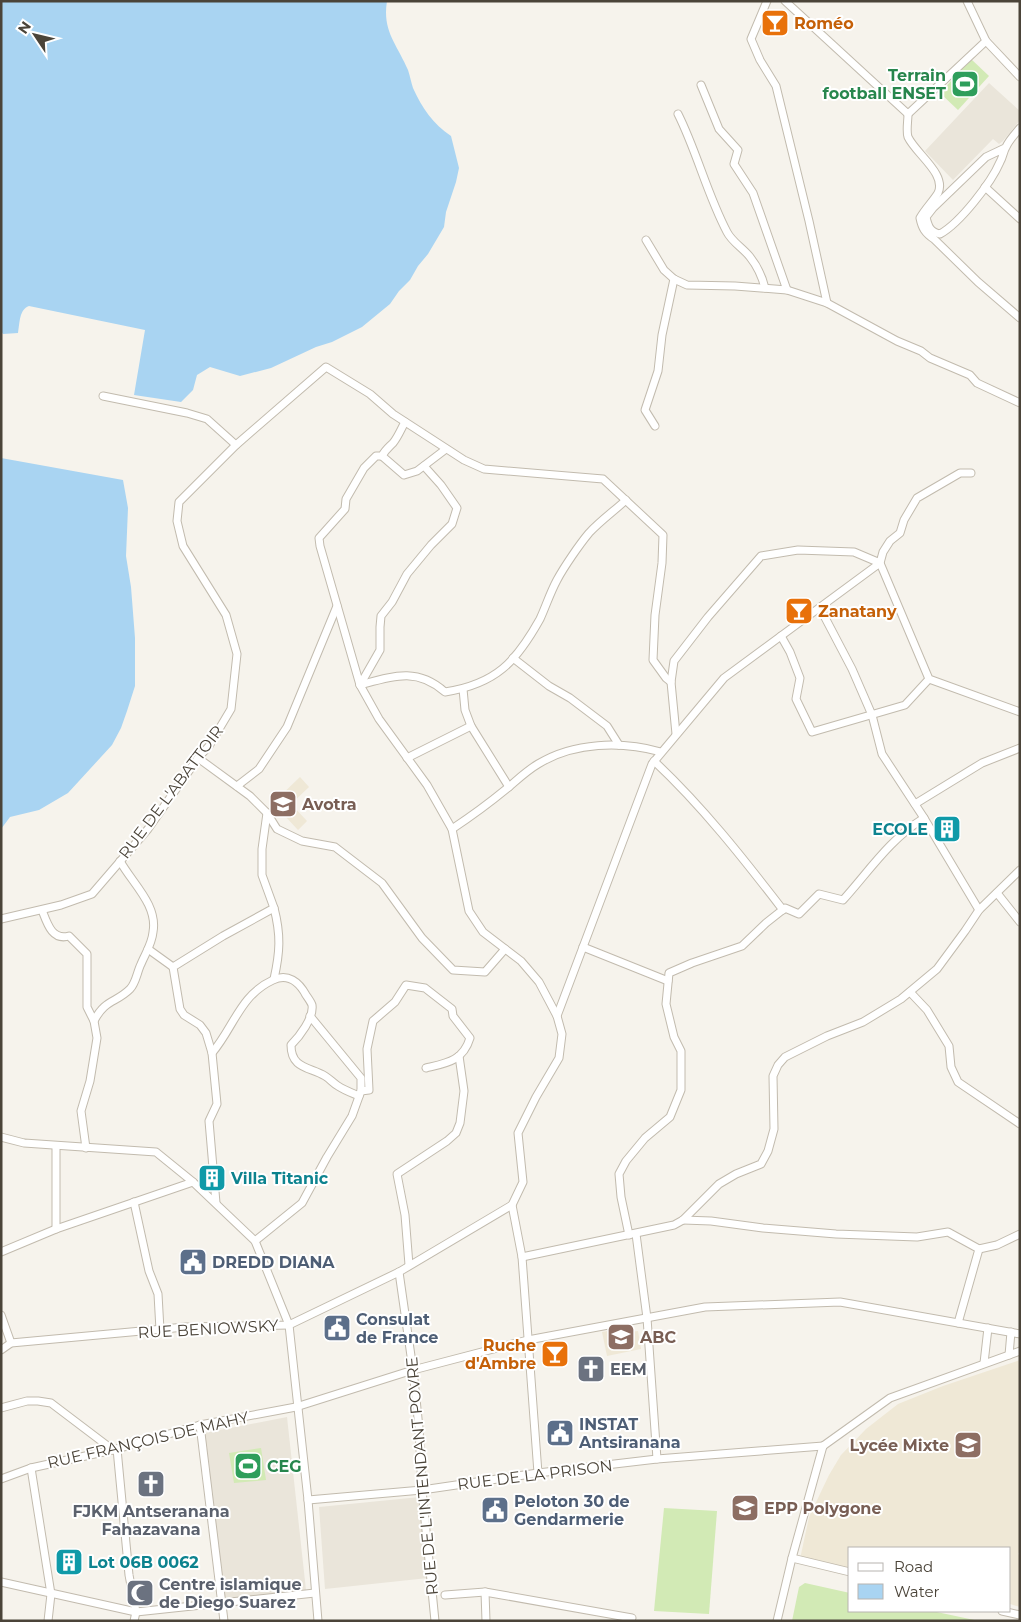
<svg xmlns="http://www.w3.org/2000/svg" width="1021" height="1622" viewBox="0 0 1021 1622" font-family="Montserrat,sans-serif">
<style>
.residential{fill:#eae5da}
.education{fill:#efe8d6}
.pitch{fill:#d2eab5}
.water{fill:#a9d4f2}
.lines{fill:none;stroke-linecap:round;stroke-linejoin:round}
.minor-casing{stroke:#c2bbae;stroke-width:9}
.minor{stroke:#fff;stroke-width:7}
.labels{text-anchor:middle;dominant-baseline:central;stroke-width:4;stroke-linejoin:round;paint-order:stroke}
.food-label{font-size:16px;font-weight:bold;fill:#c56008;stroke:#fff;text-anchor:start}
.leisure-label{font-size:16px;font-weight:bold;fill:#27864d;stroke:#fff;text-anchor:end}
.street-label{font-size:16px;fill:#4b4439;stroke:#fff}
.education-label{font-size:16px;font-weight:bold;fill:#785e54;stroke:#fff;text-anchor:start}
.culture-label{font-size:16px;font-weight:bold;fill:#0d838f;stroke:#fff;text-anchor:start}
.service-label{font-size:16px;font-weight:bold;fill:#4e5e75;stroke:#fff;text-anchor:start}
.worship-label{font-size:16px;font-weight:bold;fill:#5b616d;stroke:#fff;text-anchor:start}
</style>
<rect width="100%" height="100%" fill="#f6f3ec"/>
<g class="residential">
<path d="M989,83L1020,111V120L1003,141L999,144L993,139L953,180L925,151Z"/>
<path d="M287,1417L306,1590L221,1600L200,1434Z"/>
<path d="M420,1497L428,1578L325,1589L319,1507Z"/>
</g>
<g class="education">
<path d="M300,777L309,787L291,804L307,821L298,830L273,803Z"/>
<path d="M629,1324L630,1332L638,1331L641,1349L607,1356L602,1332L607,1331V1328Z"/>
<path d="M1020,1360V1551L1018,1554L1020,1555V1607L1010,1604V1548H850V1570L800,1559L809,1517L829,1475L841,1455L866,1429L898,1404L943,1386Z"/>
</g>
<g class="pitch">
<path d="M971,59L989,76L958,110L940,93Z"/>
<path d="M261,1448L266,1480L234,1483L229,1453Z"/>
<path d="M664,1508L717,1511L709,1614L654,1611Z"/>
<path d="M805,1583L850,1593V1611H932L979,1621H792L799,1587Z"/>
</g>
<g class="water">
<path d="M1,1H387C382,31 397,44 408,70C410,76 411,82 413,88C422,108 433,124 451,136L459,168L456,182L446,212L444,227L428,254L418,266L410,280L399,291L390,304L362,327L332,342L316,347L271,368L240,376L210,367L197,375L193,390L181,402L134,395L145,330L29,306C19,310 20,322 18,333L3,334L1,331Z"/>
<path d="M1,458L123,480L128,508L126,556L131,587L135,638V686L127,711L121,728L112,745L68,793L39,810L10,817L1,829Z"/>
</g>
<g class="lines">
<defs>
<g id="minor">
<path d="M767,1L751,39L760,60L776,86L809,221L827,303"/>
<path d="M785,1L908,114L986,41"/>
<path d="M967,1L986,41L1020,77"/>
<path d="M701,85L719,129L738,150L734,164L753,193L787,290"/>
<path d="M678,114C697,152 707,194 727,232C732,242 743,248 750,257C758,267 762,276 765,288"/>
<path d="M908,114C908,121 906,131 908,137C916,154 947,174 938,193C934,200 925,209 920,218C922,228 925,233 934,239L978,282L1020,318"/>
<path d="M1005,148L986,157L933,208L926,217C928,226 930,232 940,234C960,223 991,183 1000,162C1003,157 1003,152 1006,147C1009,140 1015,134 1020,128"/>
<path d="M985,187L1020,219"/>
<path d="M646,240L664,270L674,279L687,285L735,286L787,290L827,303L897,341L921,351L930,358L970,375L977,383L1020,403"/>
<path d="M103,396L187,413L207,419L236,445"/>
<path d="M405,422C401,429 398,437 393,443C388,448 385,450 382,456H376L364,468L346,499L345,509L319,538L320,546L360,685L379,719L427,785L452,829L469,911L483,932L521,961L539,982L557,1016"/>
<path d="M655,426L645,410L658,371L662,335L674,279"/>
<path d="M382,456L404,475L417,471L446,449"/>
<path d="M820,608L852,669L872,715L882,754L924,818L979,910"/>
<path d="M781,636L790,652L800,678L796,699L812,732L905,705L929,679"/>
<path d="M513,658L549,686L570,698L607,726L619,745"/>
<path d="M360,685C393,676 417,667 445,692C496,684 516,662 540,619C546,606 550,593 557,580C564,567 579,545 589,533C600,521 614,511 626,500"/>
<path d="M360,685L380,650V627L381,616L392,602L407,574L431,545L452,524L457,508L441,485L424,466"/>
<path d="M463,689L465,710L471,726L509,787"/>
<path d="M676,734L671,682L674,661L708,617L761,556L798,550L854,552L880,563L883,552L890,541L900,533L904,520L917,498L960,473H971"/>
<path d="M198,758L250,796L267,813L277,829L302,841L335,847L382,883L422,938L453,970L485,972L505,949"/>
<path d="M407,758L471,726"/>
<path d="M654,761C702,806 743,858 783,910"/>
<path d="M237,786L259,769L287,727L337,606"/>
<path d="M915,804L982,763L1020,748"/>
<path d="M452,829C470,817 488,804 505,790C515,782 526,771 538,764C574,742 621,741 661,752"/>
<path d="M997,893L1020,922"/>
<path d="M42,910C47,923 52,941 69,936L87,954V1007L94,1021L97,1038L90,1081L81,1111L86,1148"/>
<path d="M1,919L61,905L92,894L148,829L198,758L209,746L231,709L237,654L226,615L183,546L177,521L179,502L236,445L326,367L370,394L393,414L464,460L484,469L603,479L663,535L662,563L655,615L653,660L666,678L671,682"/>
<path d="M583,947L668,981"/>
<path d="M148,949L173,967"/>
<path d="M274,979C280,952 281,935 274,908"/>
<path d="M910,992L927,1010L949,1046L951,1067L958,1082L1020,1124"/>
<path d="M94,1021C105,999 116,1003 130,989C136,983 137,972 141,964C145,954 152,944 153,932C158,905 132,883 120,861"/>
<path d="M212,1053C234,1027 240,995 273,980C288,973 299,982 306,995C308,998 311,1002 312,1005C314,1018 299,1037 291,1045C291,1069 310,1067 325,1076C330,1079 333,1083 338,1086C344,1090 352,1093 359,1096"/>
<path d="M361,1091L369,1090L367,1049L373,1021L395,1002L406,985L425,988L452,1009L453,1016L470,1038C463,1061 447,1063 426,1068"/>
<path d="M1,1137L24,1143L156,1152L193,1182L255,1241L289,1325L308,1500L318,1621"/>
<path d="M56,1146V1229"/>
<path d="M134,1202L149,1271L158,1294L160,1330"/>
<path d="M216,1203L209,1121L217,1104L212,1053L206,1033L200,1025L184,1015L180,1009L173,967L223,936L274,908L262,875V849L267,813"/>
<path d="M512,1205L522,1257L538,1473"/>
<path d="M683,1220L711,1221L763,1228L836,1234L917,1237L948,1232L979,1249L958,1323"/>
<path d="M636,1234L647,1318L657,1459"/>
<path d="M629,1235L621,1197L619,1174L626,1161L645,1138L670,1117L681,1090V1051L674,1037L666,1004L669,973L692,963L742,946L766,923L785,908L799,914L819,894L843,900C870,870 889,840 924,818"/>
<path d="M255,1241L302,1203L327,1157L352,1116L361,1091V1078L310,1016"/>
<path d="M979,1249L997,1245L1020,1234"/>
<path d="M1,1252L56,1229L193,1182"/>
<path d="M522,1257L674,1225L683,1220L719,1184L736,1174L761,1164L768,1151L774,1129L773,1076L778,1065L785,1057L827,1036L863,1022L901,999L937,969L965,931L979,910L1020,870"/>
<path d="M409,1265L405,1215L397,1174L447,1141L456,1133L460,1123L464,1091L459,1056"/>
<path d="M399,1272L413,1370L419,1428L422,1490L435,1621"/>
<path d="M1,1315L11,1343"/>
<path d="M1,1350L11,1343L185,1327L289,1325L399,1272L512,1205L523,1182L518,1133L536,1097L559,1058L562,1034L557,1016L652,764L724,678L880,563L929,679L1020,712"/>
<path d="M1009,1355L1011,1332"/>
<path d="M984,1363L988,1328"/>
<path d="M1,1408L27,1401H38L51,1403L113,1450"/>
<path d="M200,1425L224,1621"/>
<path d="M823,1446L890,1398L1020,1351"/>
<path d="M117,1449L129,1575L136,1612L134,1621"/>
<path d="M31,1468L51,1594L48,1621"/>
<path d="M1,1479L31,1468L117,1449L200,1425L296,1407L413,1370L528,1340L705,1307L840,1302L1020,1334"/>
<path d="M308,1500L422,1490L538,1473L657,1459L823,1446"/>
<path d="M792,1558L850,1572"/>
<path d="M1,1582L136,1612L315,1593"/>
<path d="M485,1592L486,1621"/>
<path d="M445,1595L485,1592L632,1618"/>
<path d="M1002,1611L1020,1615"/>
<path d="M777,1621L792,1558L823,1446"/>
</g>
</defs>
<use href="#minor" class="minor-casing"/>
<use href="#minor" class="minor"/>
</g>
<defs>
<symbol id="bar-square" viewBox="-11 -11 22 22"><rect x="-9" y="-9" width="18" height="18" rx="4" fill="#e8710a" stroke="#fff"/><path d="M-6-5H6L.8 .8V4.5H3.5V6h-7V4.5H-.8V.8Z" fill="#fff"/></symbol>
<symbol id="stadium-square" viewBox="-11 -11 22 22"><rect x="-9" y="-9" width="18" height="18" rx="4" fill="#2e9e5b" stroke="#fff"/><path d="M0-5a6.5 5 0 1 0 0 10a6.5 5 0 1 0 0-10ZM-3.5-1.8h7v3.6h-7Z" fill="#fff"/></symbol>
<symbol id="university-square" viewBox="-11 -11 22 22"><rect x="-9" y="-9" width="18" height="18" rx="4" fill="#8d6e63" stroke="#fff"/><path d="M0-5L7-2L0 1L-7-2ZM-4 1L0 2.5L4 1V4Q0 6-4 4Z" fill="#fff"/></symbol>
<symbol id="building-square" viewBox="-11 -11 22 22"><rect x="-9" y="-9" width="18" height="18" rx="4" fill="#0f9aa8" stroke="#fff"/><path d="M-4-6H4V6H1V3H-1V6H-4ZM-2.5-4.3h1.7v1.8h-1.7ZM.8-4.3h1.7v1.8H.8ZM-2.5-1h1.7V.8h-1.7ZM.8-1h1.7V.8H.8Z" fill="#fff"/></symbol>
<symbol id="civic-square" viewBox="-11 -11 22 22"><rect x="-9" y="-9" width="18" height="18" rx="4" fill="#5c6f8a" stroke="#fff"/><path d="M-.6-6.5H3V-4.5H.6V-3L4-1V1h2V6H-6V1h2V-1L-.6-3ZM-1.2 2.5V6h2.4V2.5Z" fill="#fff"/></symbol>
<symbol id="school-square" viewBox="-11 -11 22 22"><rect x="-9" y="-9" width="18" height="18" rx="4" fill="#8d6e63" stroke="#fff"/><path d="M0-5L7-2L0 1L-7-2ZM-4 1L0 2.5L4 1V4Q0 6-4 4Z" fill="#fff"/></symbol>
<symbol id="church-square" viewBox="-11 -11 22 22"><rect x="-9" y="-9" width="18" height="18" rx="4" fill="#6b7280" stroke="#fff"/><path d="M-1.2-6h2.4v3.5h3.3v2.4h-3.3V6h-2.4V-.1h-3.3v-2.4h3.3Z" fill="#fff"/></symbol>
<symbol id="mosque-square" viewBox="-11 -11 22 22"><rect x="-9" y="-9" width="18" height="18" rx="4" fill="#6b7280" stroke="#fff"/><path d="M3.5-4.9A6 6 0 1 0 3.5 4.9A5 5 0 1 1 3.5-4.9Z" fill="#fff"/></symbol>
</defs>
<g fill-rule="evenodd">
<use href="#bar-square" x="759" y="7" width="32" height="32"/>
<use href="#stadium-square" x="949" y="68" width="32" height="32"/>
<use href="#bar-square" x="783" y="595" width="32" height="32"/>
<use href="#university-square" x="267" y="788" width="32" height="32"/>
<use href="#building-square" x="931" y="813" width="32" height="32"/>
<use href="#building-square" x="196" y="1162" width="32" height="32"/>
<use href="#civic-square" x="177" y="1246" width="32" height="32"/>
<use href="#civic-square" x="321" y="1312" width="32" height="32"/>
<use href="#school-square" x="605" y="1321" width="32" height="32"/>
<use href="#bar-square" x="539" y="1338" width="32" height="32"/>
<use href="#church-square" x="575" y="1353" width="32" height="32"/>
<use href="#civic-square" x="544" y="1417" width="32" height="32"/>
<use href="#school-square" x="952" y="1429" width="32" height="32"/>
<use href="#stadium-square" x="232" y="1450" width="32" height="32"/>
<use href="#church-square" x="135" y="1468" width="32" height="32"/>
<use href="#school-square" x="729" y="1492" width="32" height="32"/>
<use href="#civic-square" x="479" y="1494" width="32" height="32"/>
<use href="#building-square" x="53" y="1546" width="32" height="32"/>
<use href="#mosque-square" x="124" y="1577" width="32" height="32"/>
</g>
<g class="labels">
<g class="food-label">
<text x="794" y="23">Roméo</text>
<text x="818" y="611">Zanatany</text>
<text x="536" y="1345" text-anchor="end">Ruche<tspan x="536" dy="18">d'Ambre</tspan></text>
</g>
<g class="leisure-label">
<text x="946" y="75">Terrain<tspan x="946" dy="18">football ENSET</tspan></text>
<text x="267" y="1466" text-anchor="start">CEG</text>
</g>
<g class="street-label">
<text transform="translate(171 792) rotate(-53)">RUE DE L'ABATTOIR</text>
<text transform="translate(208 1329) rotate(-3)">RUE BENIOWSKY</text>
<text transform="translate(148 1440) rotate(-13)">RUE FRANÇOIS DE MAHY</text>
<text transform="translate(535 1475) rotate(-7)">RUE DE LA PRISON</text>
<text transform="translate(422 1476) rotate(-95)">RUE DE L'INTENDANT POVRE</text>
</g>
<g class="education-label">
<text x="302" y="804">Avotra</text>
<text x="640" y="1337">ABC</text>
<text x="949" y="1445" text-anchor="end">Lycée Mixte</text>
<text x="764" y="1508">EPP Polygone</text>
</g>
<g class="culture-label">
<text x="928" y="829" text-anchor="end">ECOLE</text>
<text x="231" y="1178">Villa Titanic</text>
<text x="88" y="1562">Lot 06B 0062</text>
</g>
<g class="service-label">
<text x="212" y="1262">DREDD DIANA</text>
<text x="356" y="1319">Consulat<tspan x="356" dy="18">de France</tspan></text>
<text x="579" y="1424">INSTAT<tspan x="579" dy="18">Antsiranana</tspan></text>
<text x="514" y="1501">Peloton 30 de<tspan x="514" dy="18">Gendarmerie</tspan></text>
</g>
<g class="worship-label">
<text x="610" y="1369">EEM</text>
<text x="151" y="1511" text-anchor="middle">FJKM Antseranana<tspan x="151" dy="18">Fahazavana</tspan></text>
<text x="159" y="1584">Centre islamique<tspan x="159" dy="18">de Diego Suarez</tspan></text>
</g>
</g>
<rect width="1021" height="1622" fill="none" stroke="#4b4439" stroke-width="5"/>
<rect x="848" y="1547" width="162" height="65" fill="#ffffff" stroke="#b7b4b0"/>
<rect x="858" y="1563" width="25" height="8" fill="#ffffff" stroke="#b7b4b0"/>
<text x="894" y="1572" font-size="15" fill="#4b4439">Road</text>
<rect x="858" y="1584" width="25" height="15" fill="#a9d4f2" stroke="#b7b4b0"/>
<text x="894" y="1597" font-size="15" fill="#4b4439">Water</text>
<g transform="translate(35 35) rotate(305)" stroke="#ffffff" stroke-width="4" paint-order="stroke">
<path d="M0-4L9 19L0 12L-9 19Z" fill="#4b4439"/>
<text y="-8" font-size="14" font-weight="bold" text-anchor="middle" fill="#4b4439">N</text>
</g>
</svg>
